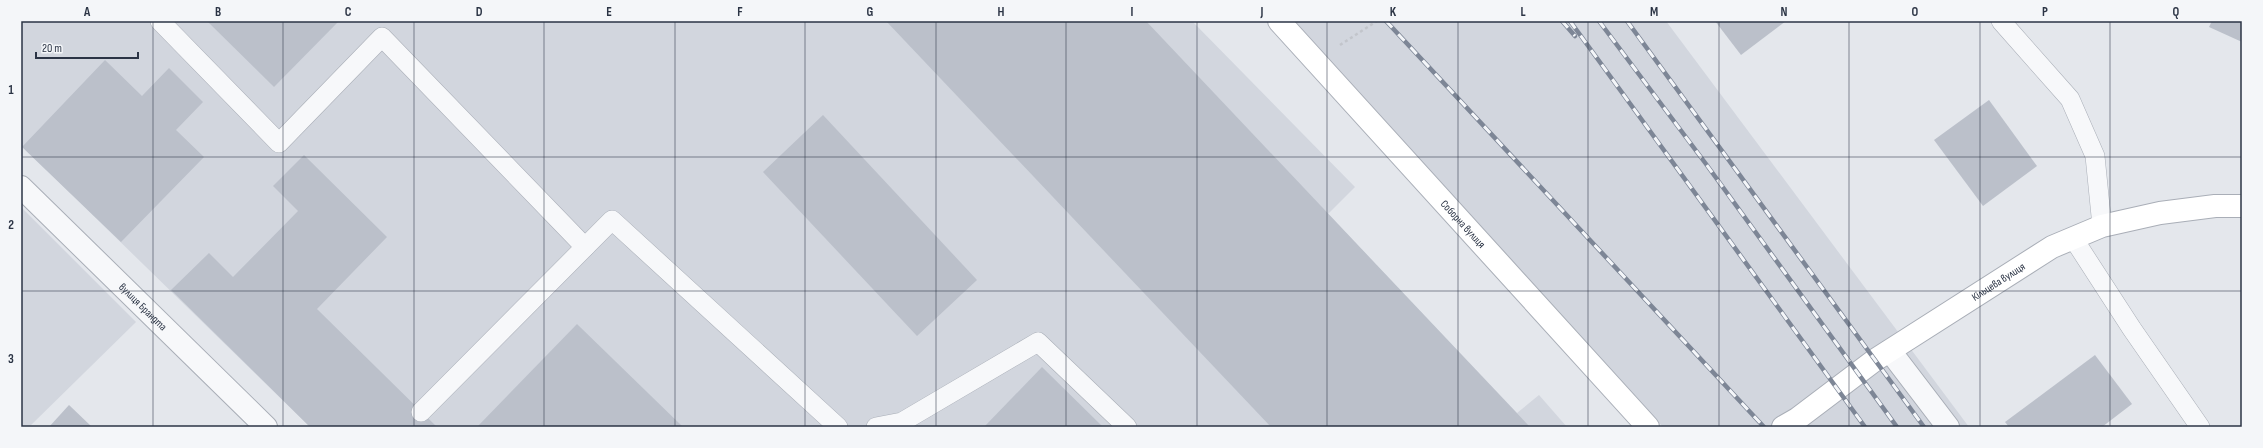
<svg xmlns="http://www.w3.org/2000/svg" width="2263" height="448" viewBox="0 0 2263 448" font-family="'Sofia Sans Condensed',sans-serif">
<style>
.built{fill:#d2d6de}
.building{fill:#bbc0ca}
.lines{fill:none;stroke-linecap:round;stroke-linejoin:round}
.lane-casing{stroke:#a9aeb7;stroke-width:20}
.street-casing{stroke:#a9aeb7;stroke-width:24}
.secondary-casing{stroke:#a9aeb7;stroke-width:24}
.path{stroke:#c2c5cb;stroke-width:2.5;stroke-dasharray:3 3;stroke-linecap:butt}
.lane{stroke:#f7f8fa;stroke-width:19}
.street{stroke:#f7f8fa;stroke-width:22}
.secondary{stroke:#fff;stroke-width:22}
.rail-casing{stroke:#7d8696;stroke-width:4.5}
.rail{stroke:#f4f6f9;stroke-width:3;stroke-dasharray:9;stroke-linecap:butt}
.grid{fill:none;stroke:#2b3445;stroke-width:1;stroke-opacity:0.55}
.labels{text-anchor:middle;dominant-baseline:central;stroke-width:3.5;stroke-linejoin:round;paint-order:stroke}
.street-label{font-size:11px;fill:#2b3445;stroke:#f4f6f9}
.neatline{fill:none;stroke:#2b3445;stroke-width:1.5}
.grid-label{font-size:13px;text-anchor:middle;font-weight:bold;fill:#2b3445}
</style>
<rect width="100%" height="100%" fill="#e4e7ec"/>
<g class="built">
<path d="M21,21H1192L1355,187L1328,214L1517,413L1539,395L1567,427H310L21,145Z"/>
<path d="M1271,21H1666L1969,427H1663Z"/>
<path d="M21,207L136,322L29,427H21Z"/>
</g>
<g class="building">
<path d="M207,21H339L274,87Z"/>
<path d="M886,21H1146L1530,427H1271Z"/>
<path d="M1715,21H1786L1741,55Z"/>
<path d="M2212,21H2242V42L2209,27Z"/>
<path d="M105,60L142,96L169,68L203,102L176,130L204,157L121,242L22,147Z"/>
<path d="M1989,100L2037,166L1983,206L1934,140Z"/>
<path d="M823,115L977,280L917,336L763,172Z"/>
<path d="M304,155L387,237L317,309L437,427H310L171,290L209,253L233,277L298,211L273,186Z"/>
<path d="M577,324L683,427H477Z"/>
<path d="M2095,355L2132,404L2102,427H2009L2005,422Z"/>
<path d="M1042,367L1103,427H984Z"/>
<path d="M69,405L92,427H49Z"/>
</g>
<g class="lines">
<defs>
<g id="lane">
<path d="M160,21L279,143L382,37L585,247"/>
<path d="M2001,21L2070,99L2095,156L2102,226"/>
<path d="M2073,238L2132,329L2200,427"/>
<path d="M421,412L612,220L838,427"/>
<path d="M876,427L902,422L1038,342L1127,427"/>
</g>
<g id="street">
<path id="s1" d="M21,187L266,427"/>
<path d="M1890,351L1948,427"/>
</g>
<g id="secondary">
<path id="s2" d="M1279,21L1648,427"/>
<path id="s3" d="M1783,427L1797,419L1875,360L2052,247L2102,226L2160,213L2215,206H2242"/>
</g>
</defs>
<use href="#lane" class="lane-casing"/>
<use href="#street" class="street-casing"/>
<use href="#secondary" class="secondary-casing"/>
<path class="path" d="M1340,45L1377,21"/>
<use href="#lane" class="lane"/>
<use href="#street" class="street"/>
<use href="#secondary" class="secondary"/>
<defs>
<g id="rail">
<path d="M1386,21L1764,427"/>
<path d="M1562,21L1575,36"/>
<path d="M1570,21L1865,427"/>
<path d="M1599,21L1706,164L1897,427"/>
<path d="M1627,21L1924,427"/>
</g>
</defs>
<use href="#rail" class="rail-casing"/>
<use href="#rail" class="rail"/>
</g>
<path class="grid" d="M153,21V427M283,21V427M414,21V427M544,21V427M675,21V427M805,21V427M936,21V427M1066,21V427M1197,21V427M1327,21V427M1458,21V427M1588,21V427M1719,21V427M1849,21V427M1980,21V427M2110,21V427M21,157H2242M21,291H2242"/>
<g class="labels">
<g class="street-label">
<text stroke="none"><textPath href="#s2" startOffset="274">Соборна вулиця</textPath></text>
<text stroke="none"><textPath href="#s3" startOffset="260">Кільцева вулиця</textPath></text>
<text stroke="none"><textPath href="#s1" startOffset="171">вулиця Брандта</textPath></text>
</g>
</g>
<rect width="2263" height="448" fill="none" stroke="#f4f6f9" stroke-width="44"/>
<path d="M36 52v6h102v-6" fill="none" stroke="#2b3445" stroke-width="2"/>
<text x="42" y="52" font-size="12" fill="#2b3445" stroke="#f4f6f9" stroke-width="3" paint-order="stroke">20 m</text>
<rect x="22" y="22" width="2219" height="404" class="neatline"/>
<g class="grid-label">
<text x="87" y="16">A</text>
<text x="218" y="16">B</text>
<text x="348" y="16">C</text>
<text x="479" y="16">D</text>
<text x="609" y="16">E</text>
<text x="740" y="16">F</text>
<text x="870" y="16">G</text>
<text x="1001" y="16">H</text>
<text x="1132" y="16">I</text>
<text x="1262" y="16">J</text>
<text x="1393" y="16">K</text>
<text x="1523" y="16">L</text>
<text x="1654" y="16">M</text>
<text x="1784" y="16">N</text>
<text x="1915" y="16">O</text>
<text x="2045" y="16">P</text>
<text x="2176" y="16">Q</text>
<text x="11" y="94">1</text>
<text x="11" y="229">2</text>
<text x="11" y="363">3</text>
</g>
</svg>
